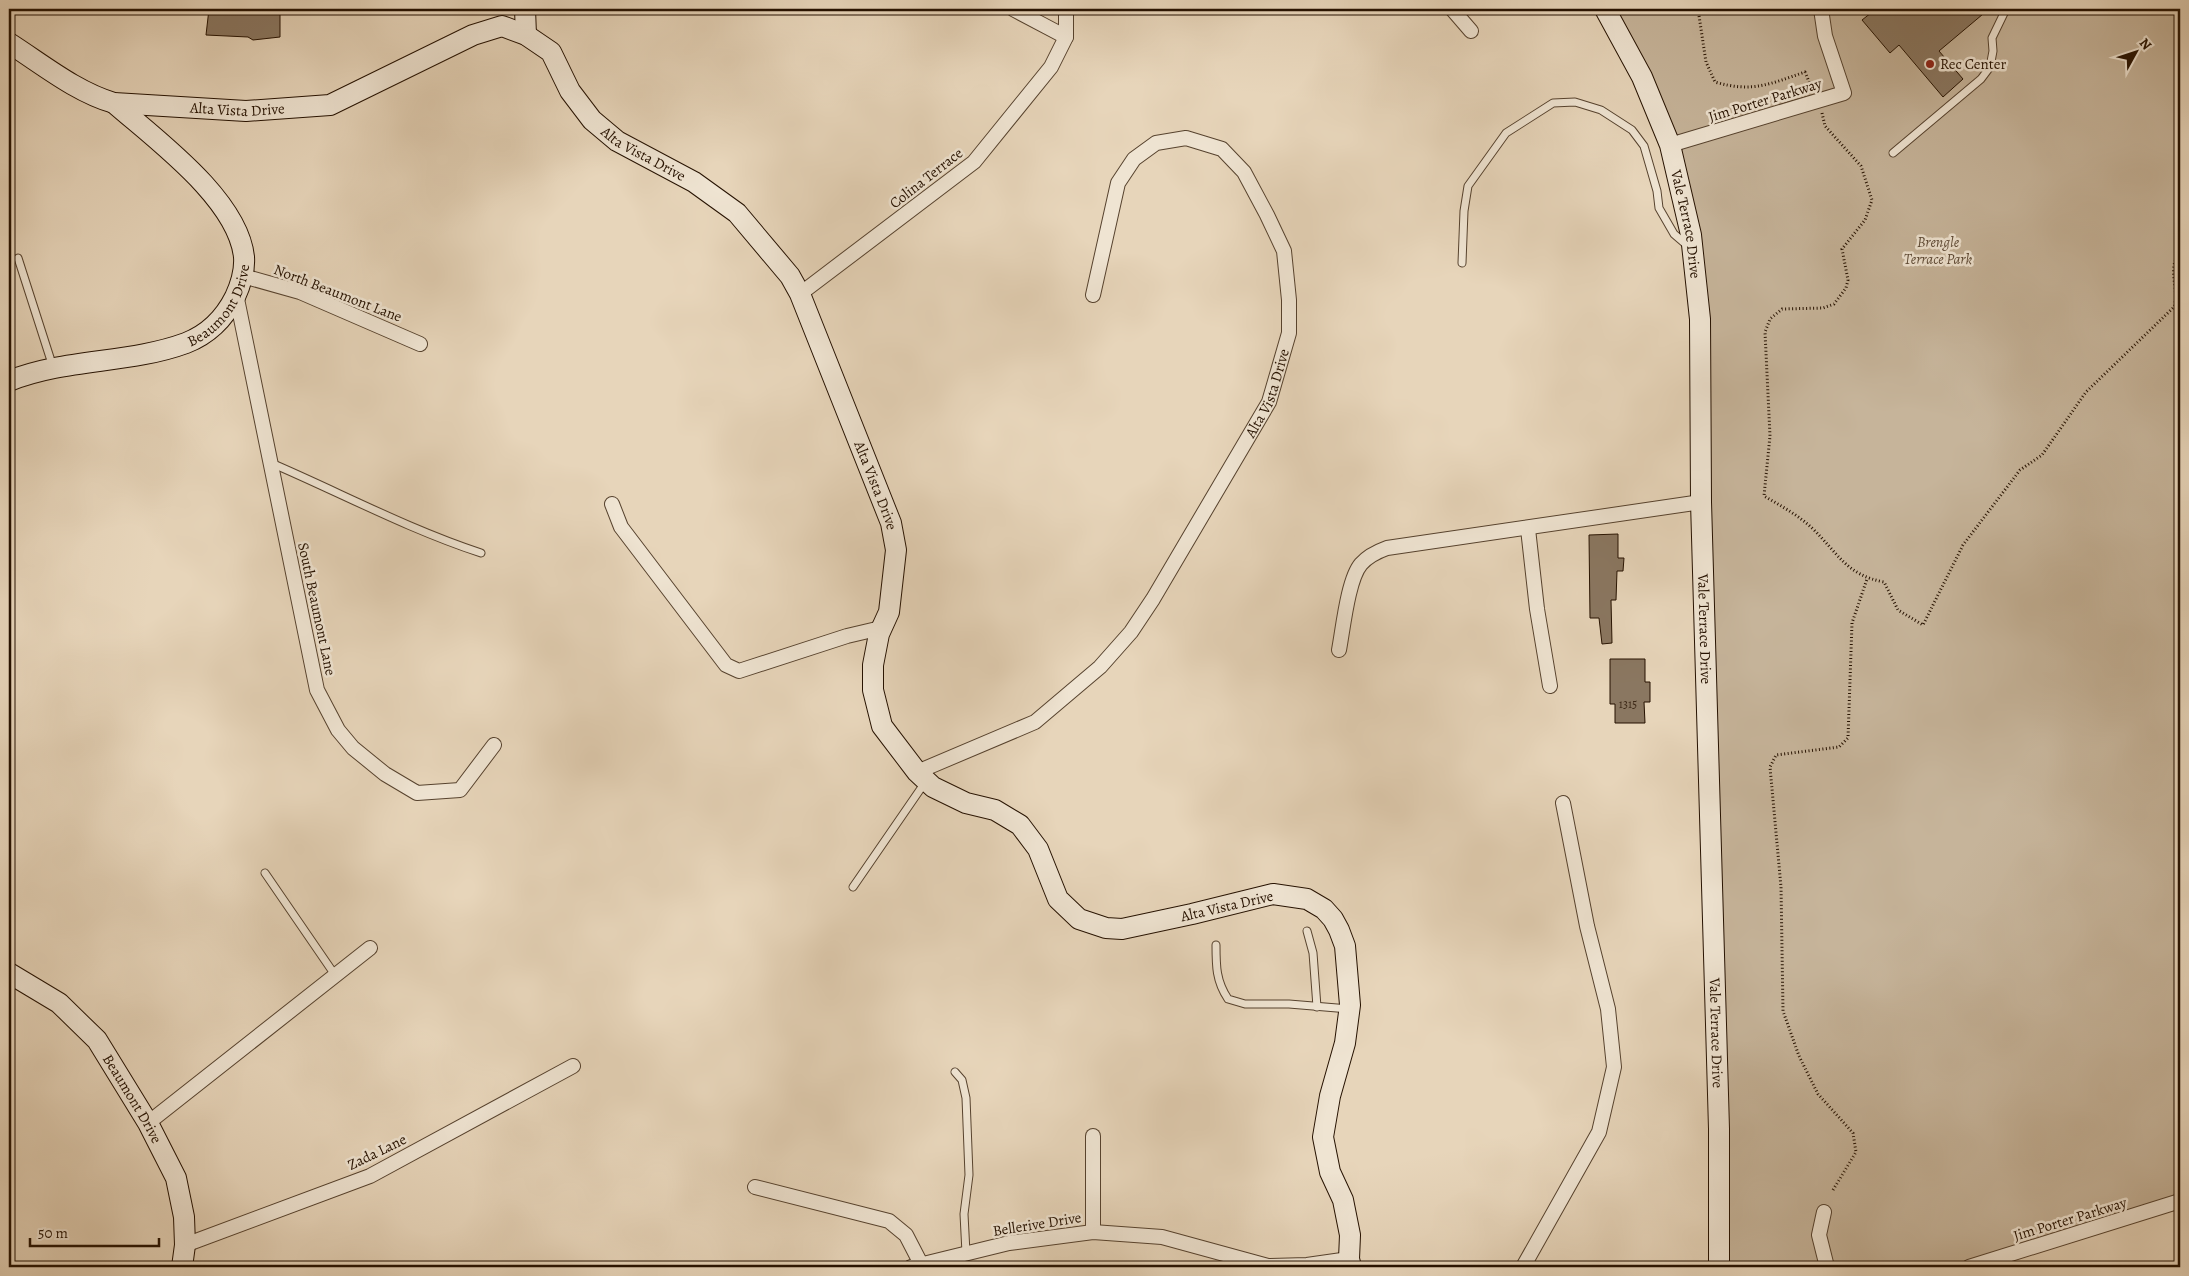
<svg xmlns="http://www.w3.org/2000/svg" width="2189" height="1276" viewBox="0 0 2189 1276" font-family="Alegreya,serif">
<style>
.green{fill:#c6b49a;stroke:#76624d}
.building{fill:#8a7761;stroke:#251100}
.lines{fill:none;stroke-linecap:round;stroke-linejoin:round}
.lane-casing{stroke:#56422e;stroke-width:9}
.street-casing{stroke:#56422e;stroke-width:16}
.secondary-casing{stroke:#251100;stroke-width:22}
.path{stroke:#251100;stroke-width:3;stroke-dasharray:1 2.5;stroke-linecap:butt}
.lane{stroke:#efe4d2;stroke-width:7}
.street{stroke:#efe4d2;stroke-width:14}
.secondary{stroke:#efe4d2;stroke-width:20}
.poi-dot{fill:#8f2418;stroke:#efe4d2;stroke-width:2}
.labels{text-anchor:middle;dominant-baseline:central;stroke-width:5;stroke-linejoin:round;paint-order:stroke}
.number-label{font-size:12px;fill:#3e2a18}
.poi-label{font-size:15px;fill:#251100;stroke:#efe4d2;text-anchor:start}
.street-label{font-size:15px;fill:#251100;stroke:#efe4d2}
.park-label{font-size:15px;font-style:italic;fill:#5d4a36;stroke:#efe4d2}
</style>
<rect width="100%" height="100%" fill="#e7d5ba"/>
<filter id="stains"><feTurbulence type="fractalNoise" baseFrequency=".004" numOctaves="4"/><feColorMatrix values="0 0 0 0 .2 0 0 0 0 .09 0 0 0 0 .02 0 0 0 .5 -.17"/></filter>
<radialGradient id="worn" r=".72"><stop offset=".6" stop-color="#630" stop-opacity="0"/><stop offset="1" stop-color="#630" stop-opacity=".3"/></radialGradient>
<path class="green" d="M1604,9H2180V1202L1974,1267H1720L1699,296L1684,195Z"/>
<g class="building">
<path d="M209,9H280V37L253,40L248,37L206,35Z"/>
<path d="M1876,9H1989L1939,51L1963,79L1943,97L1899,45L1890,53L1862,20Z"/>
<path d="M1618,534V558H1624L1623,571H1617L1616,600H1611L1612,643L1602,644L1599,618H1590L1589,535Z"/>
<path d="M1610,659H1645V682H1650V702H1644L1645,723H1615V704H1610Z"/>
</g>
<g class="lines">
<defs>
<g id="lane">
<path d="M1893,153L1981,79L1990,67L1993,51L1992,38L2006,9"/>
<path d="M18,258L53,367"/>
<path d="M1462,263L1464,211L1468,186L1506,133L1553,103L1575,102L1601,110L1632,130L1644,146L1657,191L1659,208L1674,234L1688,246"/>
<path d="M271,463C341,493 408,529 481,553"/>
<path d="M265,873L335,975"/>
<path d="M853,887L926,781"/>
<path d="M1307,931L1313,953L1317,1007"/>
<path d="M1216,945C1216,966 1216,981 1228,999L1245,1004H1289L1349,1009"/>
<path d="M955,1072L962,1080L966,1098L969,1175L964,1214L966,1253"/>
</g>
<g id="street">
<path d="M1013,9L1066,37"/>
<path d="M1452,9L1471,31"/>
<path d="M1670,145L1844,93L1825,36L1821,9"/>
<path d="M243,276L300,292L420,344"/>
<path d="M236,294L317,690L338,730L353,748L385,774L417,793L460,790L494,745"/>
<path d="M800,294L974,162L1051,67L1066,37V9"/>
<path d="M612,504L621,527L726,665L739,671L847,636L881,628"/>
<path d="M1528,529L1537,609L1550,686"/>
<path d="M1339,650C1343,629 1348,579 1361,564C1368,556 1376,552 1387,548L1701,502"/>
<path id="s1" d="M917,772L1035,722L1100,667L1131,632L1153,599L1269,402L1289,333V300L1284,251L1267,215L1244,172L1222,149L1186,138L1156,143L1134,159L1118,183L1093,295"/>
<path d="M148,1123L370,948"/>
<path d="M1093,1136V1232"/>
<path d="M755,1187L889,1221L906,1235L921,1264"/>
<path d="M1824,1212L1819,1235L1827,1267"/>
<path d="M185,1245L370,1176L573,1066"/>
<path d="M911,1267L1009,1243L1093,1232L1162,1237L1268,1266L1307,1265L1349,1259"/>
<path d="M1523,1267L1599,1132L1614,1067L1608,1009L1587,926L1563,803"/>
<path d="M1969,1267L2180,1201"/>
</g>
<g id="secondary">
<path d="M525,9L526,35"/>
<path id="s2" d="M1605,9L1642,77L1670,145L1691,235L1700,319L1701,502L1719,1129V1267"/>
<path id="s3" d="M9,43C42,64 76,92 114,103L246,111L330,105L473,35L502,26L526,35L551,52L570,91L592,120L617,141L694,182L737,213L790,276L800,294L891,523L896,550L889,612L879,634L873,665V690L882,726L917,772L933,787L966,803L995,810L1020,825L1038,849L1058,899L1079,919L1106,928L1122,929L1192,914L1273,894L1307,899L1324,909L1333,919L1339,930L1345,946L1350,1005L1345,1043L1330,1096L1323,1137L1330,1172L1343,1200L1350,1235L1349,1259L1351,1267"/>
<path id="s4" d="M9,381C66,358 129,364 186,343C209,334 225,317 235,297C241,284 245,271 244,257C238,199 155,139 114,103"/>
<path id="s5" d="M9,973L59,1003L97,1040L148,1123L176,1178L184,1217L185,1245L182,1267"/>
</g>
</defs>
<use href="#lane" class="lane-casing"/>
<use href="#street" class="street-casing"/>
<use href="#secondary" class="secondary-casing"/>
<g class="path">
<path d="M1698,9L1706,62L1715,82C1752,93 1770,84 1805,72L1812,89"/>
<path d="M1822,113L1825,126L1861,166L1872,200L1865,220L1842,249L1848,280L1846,288L1834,304L1823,308L1782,309L1770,319L1765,332L1770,436L1764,496C1781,506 1798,515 1812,528C1838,553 1846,575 1884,582L1898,610L1923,625L1963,545L2020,470L2042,455L2086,392L2174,307C2180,288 2166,270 2180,252"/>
<path d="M1833,1190L1856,1152L1853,1133L1818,1094L1799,1056L1783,1011L1781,887L1770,767L1776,755L1839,747L1848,738L1852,623L1867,579"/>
</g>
<use href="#lane" class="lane"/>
<use href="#street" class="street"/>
<use href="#secondary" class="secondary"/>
</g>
<circle class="poi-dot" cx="1930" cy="64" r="5"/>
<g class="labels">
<g class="number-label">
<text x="1628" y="704">1315</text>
</g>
<g class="poi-label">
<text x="1940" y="64">Rec Center</text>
</g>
<g class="street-label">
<text transform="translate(1765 100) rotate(-17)">Jim Porter Parkway</text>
<text stroke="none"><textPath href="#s3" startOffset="245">Alta Vista Drive</textPath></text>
<text stroke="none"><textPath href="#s3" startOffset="725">Alta Vista Drive</textPath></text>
<text transform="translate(926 178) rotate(-38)">Colina Terrace</text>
<text stroke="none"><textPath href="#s2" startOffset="232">Vale Terrace Drive</textPath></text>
<text transform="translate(338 293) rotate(21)">North Beaumont Lane</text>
<text stroke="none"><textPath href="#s4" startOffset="234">Beaumont Drive</textPath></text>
<text stroke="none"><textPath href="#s1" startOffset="536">Alta Vista Drive</textPath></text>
<text stroke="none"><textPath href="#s3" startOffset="1145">Alta Vista Drive</textPath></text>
<text transform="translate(317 609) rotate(78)">South Beaumont Lane</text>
<text stroke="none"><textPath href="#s2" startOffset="638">Vale Terrace Drive</textPath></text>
<text transform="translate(1227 906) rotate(-13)">Alta Vista Drive</text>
<text stroke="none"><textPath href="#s2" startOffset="1042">Vale Terrace Drive</textPath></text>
<text stroke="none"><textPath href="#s5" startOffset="180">Beaumont Drive</textPath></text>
<text transform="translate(377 1152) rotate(-26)">Zada Lane</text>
<text transform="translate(2070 1219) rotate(-17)">Jim Porter Parkway</text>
<text transform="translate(1037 1224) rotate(-9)">Bellerive Drive</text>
</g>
<g class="park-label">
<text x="1938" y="242">Brengle<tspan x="1938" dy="17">Terrace Park</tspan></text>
</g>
</g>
<rect width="2189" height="1276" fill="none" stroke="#e7d5ba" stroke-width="30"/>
<rect x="10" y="10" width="2169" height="1256" fill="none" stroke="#251100" stroke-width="2.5"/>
<rect x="15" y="15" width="2159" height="1246" fill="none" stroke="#251100"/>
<g transform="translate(2136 52) rotate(50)" stroke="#efe4d2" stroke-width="4" paint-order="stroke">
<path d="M0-4L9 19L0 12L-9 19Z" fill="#251100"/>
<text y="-8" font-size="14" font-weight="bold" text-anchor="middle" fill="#251100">N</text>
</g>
<path d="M30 1238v8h129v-8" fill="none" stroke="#251100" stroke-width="2.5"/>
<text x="38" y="1238" font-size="15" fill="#251100" stroke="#efe4d2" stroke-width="4" paint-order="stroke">50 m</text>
<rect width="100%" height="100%" filter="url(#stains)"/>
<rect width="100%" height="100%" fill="url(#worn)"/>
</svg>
